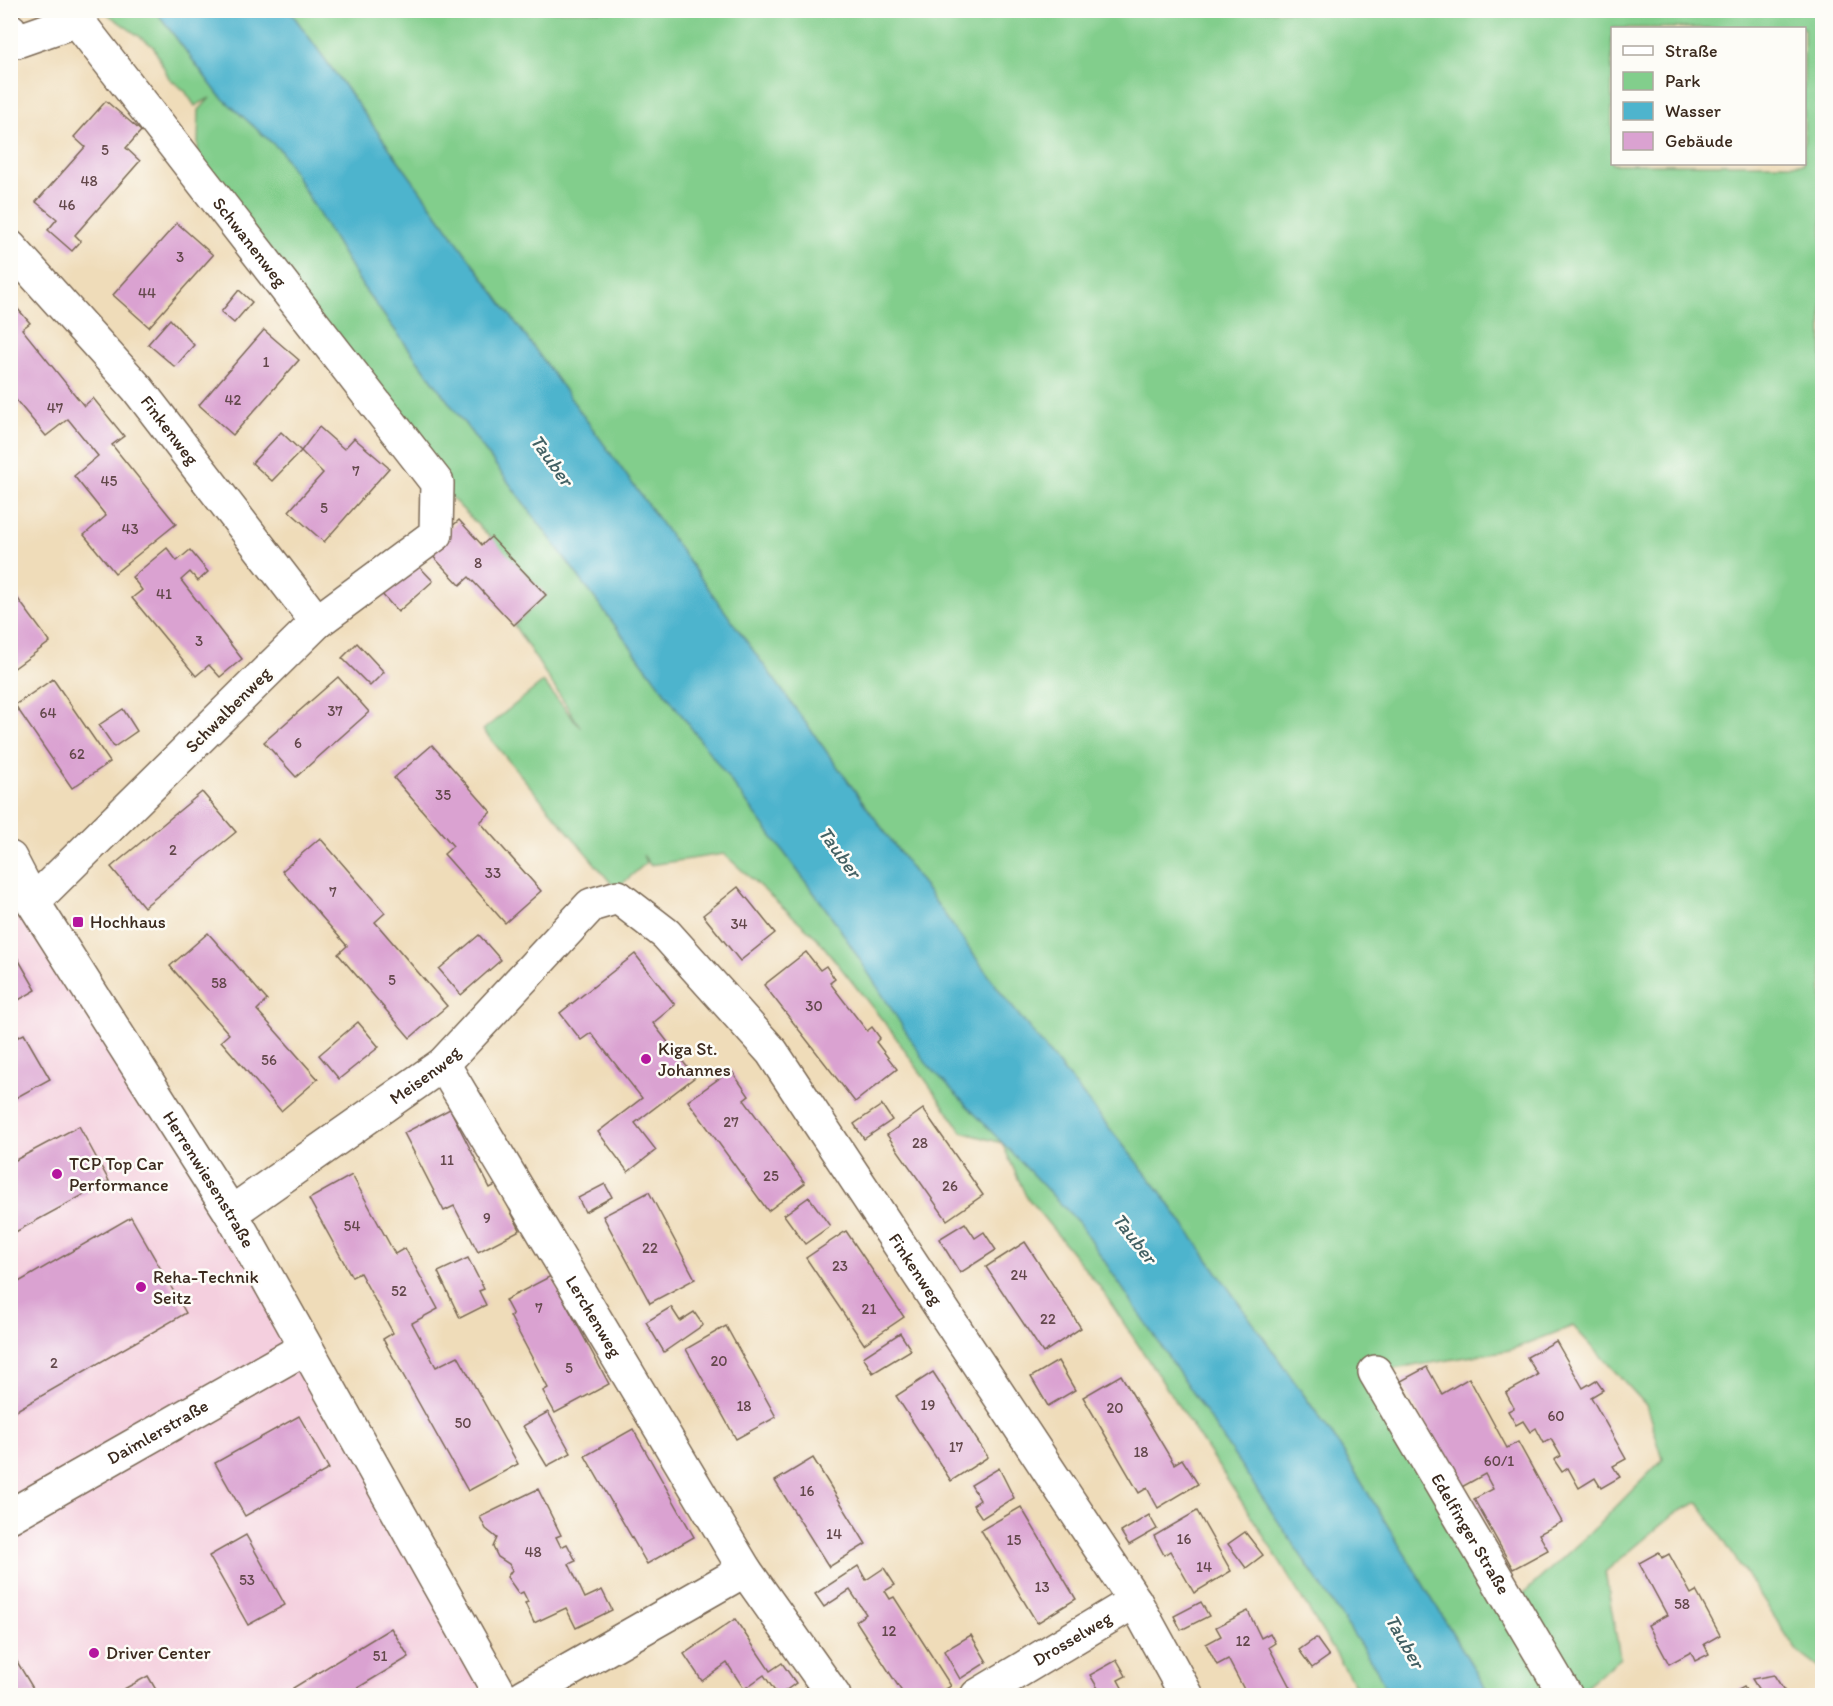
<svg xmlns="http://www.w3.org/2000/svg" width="1833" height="1706" viewBox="0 0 1833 1706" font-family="Itim,sans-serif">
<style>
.built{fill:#f4cfde}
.green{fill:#82ce8c;stroke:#5e7c55;stroke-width:1.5;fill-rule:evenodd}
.water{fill:#4eb4cd;stroke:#446f76;stroke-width:1.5}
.building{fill:#daa2d1}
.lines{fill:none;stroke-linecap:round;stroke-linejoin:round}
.minor-casing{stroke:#7a6854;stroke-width:36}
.minor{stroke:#fff;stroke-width:33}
.poi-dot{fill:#b5179e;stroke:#fdfcf7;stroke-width:2}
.labels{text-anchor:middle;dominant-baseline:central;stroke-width:5;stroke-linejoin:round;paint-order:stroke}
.number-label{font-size:15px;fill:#63484b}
.street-label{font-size:18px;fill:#3b2a1e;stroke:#fdfcf7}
.poi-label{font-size:18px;fill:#3b2a1e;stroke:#fdfcf7;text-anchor:start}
.water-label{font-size:20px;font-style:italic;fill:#436164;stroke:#fdfcf7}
</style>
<rect width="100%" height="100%" fill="#fdfcf7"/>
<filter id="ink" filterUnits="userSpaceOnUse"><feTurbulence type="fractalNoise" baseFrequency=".0167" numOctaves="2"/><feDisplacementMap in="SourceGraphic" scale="12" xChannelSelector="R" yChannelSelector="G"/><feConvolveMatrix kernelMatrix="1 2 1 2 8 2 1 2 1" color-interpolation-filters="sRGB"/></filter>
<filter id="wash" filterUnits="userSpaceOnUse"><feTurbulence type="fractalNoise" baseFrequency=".008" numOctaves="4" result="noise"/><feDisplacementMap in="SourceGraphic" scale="24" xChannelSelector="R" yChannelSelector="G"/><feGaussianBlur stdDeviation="1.35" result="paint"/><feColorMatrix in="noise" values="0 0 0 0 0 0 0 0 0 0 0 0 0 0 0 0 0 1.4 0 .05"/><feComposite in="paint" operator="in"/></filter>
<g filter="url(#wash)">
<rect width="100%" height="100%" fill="#efdcb9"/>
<path class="built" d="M10,858L501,1695H11Z"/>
<g class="green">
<path d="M86,11H156L218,94L281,151L363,287L835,921L930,1066L1079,1223L1376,1668L1389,1695H1361L1257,1525L1100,1287L1026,1196L1002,1143L962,1132L892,1032L817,938L724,854L650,865L643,855L646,863L616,889L483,730L543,682L581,728L514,625L546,595L437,483L197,175L199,110L210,98L195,106L185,91L169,78L153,46L106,13L92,16Z"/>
<path d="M290,11H1822V1670L1797,1651L1698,1502L1674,1514L1605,1572L1620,1658L1575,1695H1490L1337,1442L1159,1190L1005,998ZM1612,28H1804V164H1612ZM1573,1326L1646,1405L1663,1459L1589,1534L1512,1604L1375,1372L1510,1350Z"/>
</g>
<path class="water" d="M156,11H290L1005,998L1159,1190L1337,1442L1490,1695H1389L1376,1668L1079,1223L926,1063L835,921L363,287L281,151L218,94Z"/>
<g id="blocks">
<g class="building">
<path d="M106,101L141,131L126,148L140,161L75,235L81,241L72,251L48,230L57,219L36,202L85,147L74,137Z"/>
<path d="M177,223L213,255L149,327L113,295Z"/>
<path d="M239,290L252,302L234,323L221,312Z"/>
<path d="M10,300L30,323L22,329L84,406L93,398L124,436L112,445L176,524L115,573L84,535L106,516L74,476L98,456L68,419L46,436L10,393Z"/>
<path d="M170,319L194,345L175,367L148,344Z"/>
<path d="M264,330L299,360L233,435L199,405Z"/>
<path d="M319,427L344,449L354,438L389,468L324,542L289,511L323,473L301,451Z"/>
<path d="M281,432L301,451L272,481L252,463Z"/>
<path d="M459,520L482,545L491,537L546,595L514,625L469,577L460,585L427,550Z"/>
<path d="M167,548L177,561L190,550L208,572L198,581L190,572L181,580L242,659L220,677L209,665L196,676L132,598L142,590L132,577Z"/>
<path d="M414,561L433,581L398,612L380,592Z"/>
<path d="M10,588L50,642L13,669L10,665Z"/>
<path d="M357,643L384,672L370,686L342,658Z"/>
<path d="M338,677L369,712L296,777L264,742Z"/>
<path d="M53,679L110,762L72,788L15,705Z"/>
<path d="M123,709L137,731L114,747L99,725Z"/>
<path d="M432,745L491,812L480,822L541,891L505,923L444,854L453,846L394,778Z"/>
<path d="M202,792L236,832L144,907L111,867Z"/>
<path d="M320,838L385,913L375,922L447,1006L410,1038L338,954L347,946L282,871Z"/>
<path d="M738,887L775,933L740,961L703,915Z"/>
<path d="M208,933L267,1000L257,1010L318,1079L281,1111L221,1041L229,1034L170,966Z"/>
<path d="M479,935L501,960L461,995L439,969Z"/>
<path d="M10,945L36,990L10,1005Z"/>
<path d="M806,952L820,970L826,966L835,979L830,983L867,1031L872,1027L880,1038L876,1042L897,1069L855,1102L764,985Z"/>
<path d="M635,954L675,1005L653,1023L695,1077L635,1123L656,1150L628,1172L598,1132L642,1098L591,1033L581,1040L560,1013Z"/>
<path d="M358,1022L379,1047L339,1079L319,1055Z"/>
<path d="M24,1034L50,1079L10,1101V1041Z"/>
<path d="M731,1070L749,1096L744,1100L805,1183L768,1211L688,1101Z"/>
<path d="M882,1105L892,1120L864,1139L854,1124Z"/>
<path d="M450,1109L490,1188L497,1184L520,1230L478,1252L454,1206L444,1211L404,1133Z"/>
<path d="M923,1109L983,1195L947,1220L887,1135Z"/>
<path d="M79,1126L109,1181L10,1235V1163Z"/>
<path d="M352,1175L395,1254L405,1248L438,1309L412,1323L436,1367L458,1356L518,1464L468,1491L383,1339L393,1333L360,1273L352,1277L309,1199Z"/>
<path d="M605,1184L612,1197L585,1212L578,1198Z"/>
<path d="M649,1192L695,1279L650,1303L603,1216Z"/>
<path d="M809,1197L830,1226L805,1244L784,1215Z"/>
<path d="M131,1217L186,1313L10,1414V1287Z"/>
<path d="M965,1223L975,1238L984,1232L996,1250L960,1273L939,1239Z"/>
<path d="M846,1231L904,1317L864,1344L806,1258Z"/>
<path d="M1025,1242L1081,1328L1043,1353L986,1267Z"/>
<path d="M468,1258L484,1289L479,1291L486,1305L460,1318L438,1272Z"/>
<path d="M551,1276L609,1384L555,1413L543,1391L548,1388L510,1316L513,1315L505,1300Z"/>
<path d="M671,1307L680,1321L694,1312L703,1325L664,1352L646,1322Z"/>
<path d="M726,1326L776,1417L736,1439L686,1349Z"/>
<path d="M900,1333L911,1350L873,1373L863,1357Z"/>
<path d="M1556,1341L1583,1388L1596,1380L1603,1390L1591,1397L1626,1459L1613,1466L1620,1477L1601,1488L1595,1478L1579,1488L1568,1468L1562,1472L1554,1460L1561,1456L1551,1439L1544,1443L1536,1428L1530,1432L1523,1421L1516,1425L1508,1411L1514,1408L1506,1393L1538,1375L1527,1357Z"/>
<path d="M1058,1361L1075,1390L1048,1406L1031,1377Z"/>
<path d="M1427,1367L1442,1394L1469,1378L1507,1448L1518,1442L1562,1522L1539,1534L1548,1550L1513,1569L1474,1499L1493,1489L1485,1474L1460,1488L1401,1381Z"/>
<path d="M933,1372L988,1457L951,1481L896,1396Z"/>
<path d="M1121,1375L1174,1464L1182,1459L1198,1484L1158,1508L1147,1488L1139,1493L1083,1397Z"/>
<path d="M548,1412L571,1453L547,1466L523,1426Z"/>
<path d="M299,1416L329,1469L245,1516L215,1463Z"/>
<path d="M633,1429L694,1537L647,1564L585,1456Z"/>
<path d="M813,1458L866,1544L829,1567L775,1481Z"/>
<path d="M999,1468L1014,1498L982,1518L973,1505L980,1500L971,1485Z"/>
<path d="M538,1489L561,1535L556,1537L561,1547L567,1544L576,1561L569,1564L585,1598L602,1590L612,1610L576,1628L566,1608L534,1623L525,1603L528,1602L523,1592L519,1594L507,1577L512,1570L509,1564L498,1557L493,1547L497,1538L486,1529L480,1517Z"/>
<path d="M1021,1507L1076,1599L1037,1623L981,1530Z"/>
<path d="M1197,1511L1231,1571L1194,1593L1170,1551L1164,1555L1154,1536Z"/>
<path d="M1149,1515L1157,1529L1129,1545L1121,1532Z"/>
<path d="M1245,1532L1263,1555L1246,1568L1228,1544Z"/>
<path d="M246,1535L285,1605L248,1625L209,1556Z"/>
<path d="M1659,1552L1662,1558L1669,1554L1691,1594L1696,1591L1720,1635L1704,1644L1709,1654L1695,1661L1691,1652L1669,1664L1648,1625L1667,1615L1639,1563Z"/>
<path d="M858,1566L866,1580L884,1568L895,1585L885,1591L890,1599L894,1597L951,1686L936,1695H904L856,1621L866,1614L850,1590L824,1607L815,1594Z"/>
<path d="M1201,1602L1209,1616L1181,1630L1174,1616Z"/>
<path d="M1248,1611L1261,1638L1270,1633L1275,1643L1269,1647L1294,1695H1247L1228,1659L1217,1665L1206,1644L1221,1636L1216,1627Z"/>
<path d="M735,1619L770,1671L782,1663L796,1683L778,1696L764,1675L744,1689L727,1663L702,1681L684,1654Z"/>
<path d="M391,1628L409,1657L346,1695H297L293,1688Z"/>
<path d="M971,1635L987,1662L960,1679L944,1651Z"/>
<path d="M1316,1638L1329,1656L1312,1668L1299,1650Z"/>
<path d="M10,1650L37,1695H10Z"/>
<path d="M1117,1660L1126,1676L1118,1680L1126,1695H1090L1099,1690L1090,1675Z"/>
<path d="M1774,1675L1787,1695H1762L1752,1679Z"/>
<path d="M148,1676L159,1695H113Z"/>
<path d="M1744,1687L1749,1695H1735L1733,1693Z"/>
</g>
</g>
</g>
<g filter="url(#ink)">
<use href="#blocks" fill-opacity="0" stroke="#7a6854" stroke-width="1.5"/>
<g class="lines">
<defs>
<g id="minor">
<path id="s1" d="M10,30L17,41L77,20L437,483L436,534L317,622L33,902"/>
<path id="s2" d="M10,247L137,388L317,622"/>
<path id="s3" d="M10,858L33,902L231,1213L501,1696"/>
<path id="s4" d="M443,1064L745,1570L834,1696"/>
<path id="s5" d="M231,1213L443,1064L591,905L618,897L666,934L772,1052L1135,1601L1187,1696"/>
<path id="s6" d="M1375,1372L1566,1696"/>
<path id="s7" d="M10,1516L305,1348"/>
<path d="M524,1696L745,1570"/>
<path id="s8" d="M977,1696L1135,1601"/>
</g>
</defs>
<use href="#minor" class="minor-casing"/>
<use href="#minor" class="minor"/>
</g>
</g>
<g class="poi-dot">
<rect x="72" y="916" width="12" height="12" rx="3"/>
<circle cx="646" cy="1059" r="6"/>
<circle cx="57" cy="1174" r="6"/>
<circle cx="141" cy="1287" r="6"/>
<circle cx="94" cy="1653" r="6"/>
</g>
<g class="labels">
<g class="number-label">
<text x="105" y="150">5</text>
<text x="89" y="181">48</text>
<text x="67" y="205">46</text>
<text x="180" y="257">3</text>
<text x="147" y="293">44</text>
<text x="266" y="362">1</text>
<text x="233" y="400">42</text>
<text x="55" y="408">47</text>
<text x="356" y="471">7</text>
<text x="109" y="481">45</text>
<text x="324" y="508">5</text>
<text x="130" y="529">43</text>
<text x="478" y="563">8</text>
<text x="164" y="594">41</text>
<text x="199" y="641">3</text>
<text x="335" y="711">37</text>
<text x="48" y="713">64</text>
<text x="298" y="743">6</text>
<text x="77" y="754">62</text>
<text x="443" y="795">35</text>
<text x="173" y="850">2</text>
<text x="493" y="873">33</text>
<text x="333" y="892">7</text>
<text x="739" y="924">34</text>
<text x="392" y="980">5</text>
<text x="219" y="983">58</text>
<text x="814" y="1006">30</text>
<text x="269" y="1060">56</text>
<text x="731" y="1122">27</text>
<text x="920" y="1143">28</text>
<text x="447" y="1160">11</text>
<text x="771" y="1176">25</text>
<text x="950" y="1186">26</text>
<text x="487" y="1218">9</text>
<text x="352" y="1226">54</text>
<text x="650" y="1248">22</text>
<text x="840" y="1266">23</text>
<text x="1019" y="1275">24</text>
<text x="399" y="1291">52</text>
<text x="539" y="1308">7</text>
<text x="869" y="1309">21</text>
<text x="1048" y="1319">22</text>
<text x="719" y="1361">20</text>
<text x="54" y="1363">2</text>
<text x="569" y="1368">5</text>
<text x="928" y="1405">19</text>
<text x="744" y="1406">18</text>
<text x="1115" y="1408">20</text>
<text x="1556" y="1416">60</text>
<text x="463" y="1423">50</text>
<text x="956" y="1447">17</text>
<text x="1141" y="1452">18</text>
<text x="1499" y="1461">60/1</text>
<text x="807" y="1491">16</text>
<text x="834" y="1534">14</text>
<text x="1184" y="1539">16</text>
<text x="1014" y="1540">15</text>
<text x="533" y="1552">48</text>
<text x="1204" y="1567">14</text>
<text x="247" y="1580">53</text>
<text x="1042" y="1587">13</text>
<text x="1682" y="1604">58</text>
<text x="889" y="1631">12</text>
<text x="1243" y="1641">12</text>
<text x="380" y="1656">51</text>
</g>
<g class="street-label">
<text stroke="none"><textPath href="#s1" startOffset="358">Schwanenweg</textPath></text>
<text stroke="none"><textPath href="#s2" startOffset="243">Finkenweg</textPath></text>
<text transform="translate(228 710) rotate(-45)">Schwalbenweg</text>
<text stroke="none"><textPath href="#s5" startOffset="238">Meisenweg</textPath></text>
<text stroke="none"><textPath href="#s3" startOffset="378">Herrenwiesenstraße</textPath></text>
<text stroke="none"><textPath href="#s5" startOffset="984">Finkenweg</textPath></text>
<text stroke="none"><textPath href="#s4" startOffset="294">Lerchenweg</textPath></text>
<text stroke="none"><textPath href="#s7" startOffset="170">Daimlerstraße</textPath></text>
<text stroke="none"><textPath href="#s6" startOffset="188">Edelfinger Straße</textPath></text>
<text stroke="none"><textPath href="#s8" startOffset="111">Drosselweg</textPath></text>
</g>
<g class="poi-label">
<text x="90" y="922">Hochhaus</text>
<text x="658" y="1049">Kiga St.<tspan x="658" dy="21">Johannes</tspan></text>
<text x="69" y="1164">TCP Top Car<tspan x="69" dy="21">Performance</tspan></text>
<text x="153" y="1277">Reha-Technik<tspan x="153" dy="21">Seitz</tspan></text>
<text x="106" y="1653">Driver Center</text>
</g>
<g class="water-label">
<text transform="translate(552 460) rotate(54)">Tauber</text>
<text transform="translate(840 852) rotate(54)">Tauber</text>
<text transform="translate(1135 1238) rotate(52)">Tauber</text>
<text transform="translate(1405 1641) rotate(60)">Tauber</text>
</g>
</g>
<rect width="1833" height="1706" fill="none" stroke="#fdfcf7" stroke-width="36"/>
<rect x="1611" y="27" width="195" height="138" fill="#fdfcf7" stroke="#afa8a0" stroke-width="1.5"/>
<rect x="1623" y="46" width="30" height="9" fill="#ffffff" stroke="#afa8a0" stroke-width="1.5"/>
<text x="1665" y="57" font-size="18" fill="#3b2a1e">Straße</text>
<rect x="1623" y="72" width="30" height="18" fill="#82ce8c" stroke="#afa8a0" stroke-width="1.5"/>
<text x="1665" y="87" font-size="18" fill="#3b2a1e">Park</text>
<rect x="1623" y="102" width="30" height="18" fill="#4eb4cd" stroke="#afa8a0" stroke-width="1.5"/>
<text x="1665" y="117" font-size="18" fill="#3b2a1e">Wasser</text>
<rect x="1623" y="132" width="30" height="18" fill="#daa2d1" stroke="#afa8a0" stroke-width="1.5"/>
<text x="1665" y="147" font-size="18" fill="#3b2a1e">Gebäude</text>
</svg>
